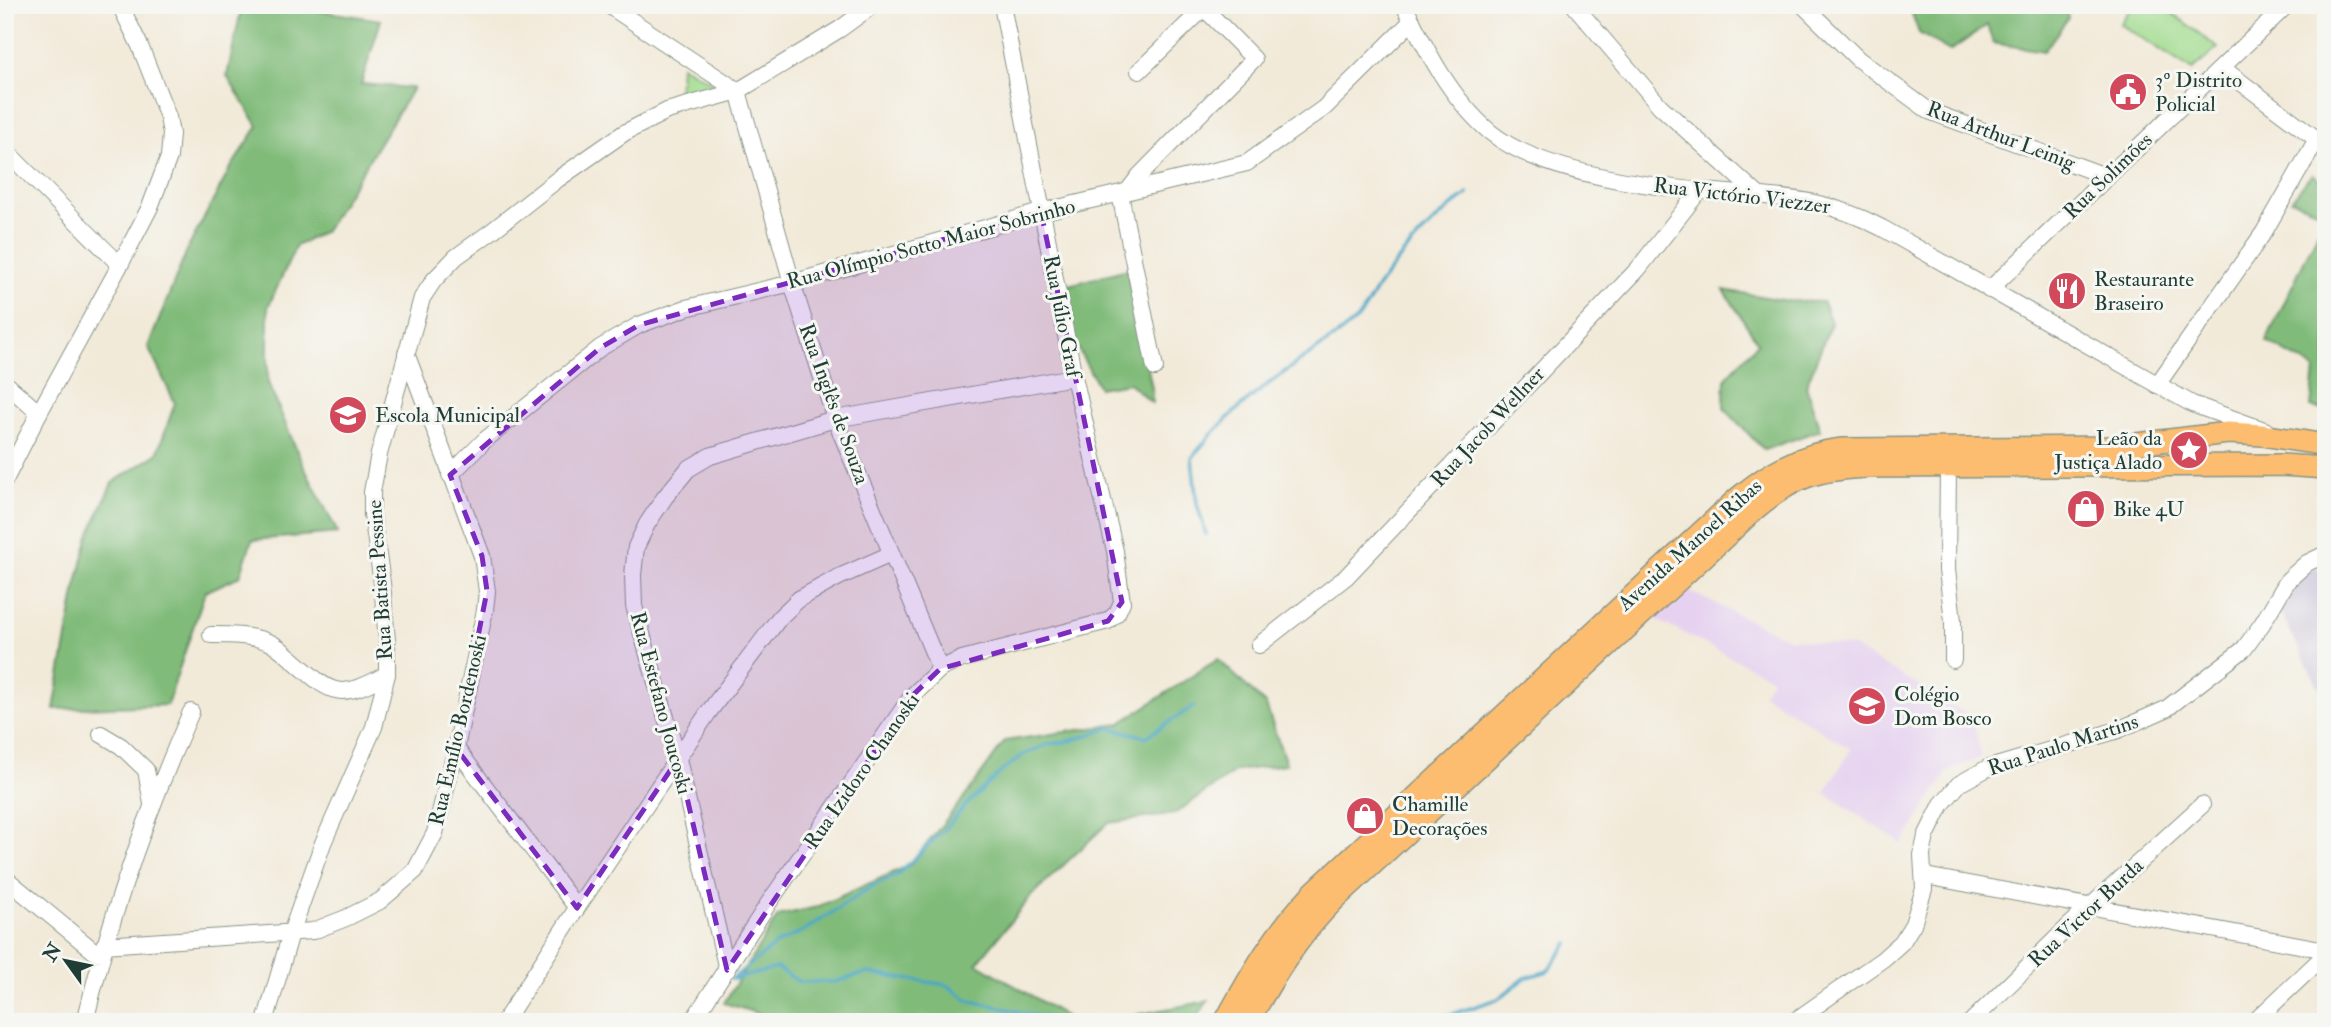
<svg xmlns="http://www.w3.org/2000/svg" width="2331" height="1027" viewBox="0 0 2331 1027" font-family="'IM FELL Double Pica',serif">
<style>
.built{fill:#e6d2f0}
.industrial{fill:#c8bfd8}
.green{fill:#a1db8e;stroke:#608c61;stroke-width:2}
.forest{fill:#80bb79;stroke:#507c56;stroke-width:2}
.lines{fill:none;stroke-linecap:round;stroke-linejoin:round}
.stream{stroke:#47a6c6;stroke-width:3.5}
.minor-casing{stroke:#889486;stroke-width:18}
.major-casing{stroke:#889486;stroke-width:24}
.minor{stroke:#fff;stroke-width:16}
.major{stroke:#fcbd6f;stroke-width:21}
.marked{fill:#7b2cbf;fill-opacity:0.2;stroke:#7b2cbf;stroke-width:5;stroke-dasharray:14 9;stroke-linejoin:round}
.labels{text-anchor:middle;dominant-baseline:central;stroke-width:6;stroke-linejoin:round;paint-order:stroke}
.poi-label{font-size:21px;fill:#1f3d34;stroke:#f6f6f2;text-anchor:start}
.street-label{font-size:21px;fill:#1f3d34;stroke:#f6f6f2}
</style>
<rect width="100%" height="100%" fill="#f6f6f2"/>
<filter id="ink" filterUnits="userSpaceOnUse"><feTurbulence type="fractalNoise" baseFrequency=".0143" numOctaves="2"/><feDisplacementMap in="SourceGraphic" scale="14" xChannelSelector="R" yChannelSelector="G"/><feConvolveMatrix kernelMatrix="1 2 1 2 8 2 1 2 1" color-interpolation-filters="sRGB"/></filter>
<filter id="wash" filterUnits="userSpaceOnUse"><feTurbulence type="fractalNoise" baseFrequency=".00686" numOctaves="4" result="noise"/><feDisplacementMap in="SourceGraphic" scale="28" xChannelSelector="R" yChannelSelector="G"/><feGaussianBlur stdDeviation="1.57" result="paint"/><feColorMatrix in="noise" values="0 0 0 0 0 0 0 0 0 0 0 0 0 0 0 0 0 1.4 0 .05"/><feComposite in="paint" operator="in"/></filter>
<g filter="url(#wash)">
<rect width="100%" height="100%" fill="#f2ead9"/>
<path class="built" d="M1684,589L1787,638L1853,647L1973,718L1981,758L1958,766L1947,773L1902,844L1825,793L1851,749L1763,694L1772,678L1651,617Z"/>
<path class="industrial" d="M2320,568L2326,579V702L2278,607L2302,573Z"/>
<g class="green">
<path d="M2136,5H2162L2218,48L2192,70L2120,24L2132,6Z"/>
<path d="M681,65L720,87L675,100L680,81Z"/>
</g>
<g class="forest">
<path d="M242,5H309L308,9L381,20L361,84L413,88L325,231L296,246L268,307V383L303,465L338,533L252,540L240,576L205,592L167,705L54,709L76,587L88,538L112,483L157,454L175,403L148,347L188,248L230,169L258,126L227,76Z"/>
<path d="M1909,5H2064L2068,18L2044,51L1993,43L1987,25L1950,51L1919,33Z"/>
<path d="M2312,174L2326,185V214L2291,200Z"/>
<path d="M2326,215V411L2311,407L2315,369L2266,341Z"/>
<path d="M1127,269L1152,388V403L1129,383L1099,388L1071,336L1062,287Z"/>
<path d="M1724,290L1789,301L1823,302L1831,323L1806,386L1820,430L1764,450L1724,408L1725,379L1758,343Z"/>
<path d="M1218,659L1266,705L1286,764L1236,771L1174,814L1108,823L1032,895L977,963L1075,1022H786L724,1003L778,916L817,907L910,865L967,794L1005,741L1119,724Z"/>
<path d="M1208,1001L1194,1022H1100Z"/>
</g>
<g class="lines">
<g class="stream">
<path d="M1206,534L1197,504L1192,458C1219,422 1253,394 1290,368C1312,352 1335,339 1355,321C1367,310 1372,293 1382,281C1407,247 1434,218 1468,194"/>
<path d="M732,979L776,944L807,929L874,885L897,875L946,828L964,807L1002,771L1023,755L1049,744L1070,741L1110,728L1146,737L1194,706"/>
<path d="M734,979L777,968L799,982H835L866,973L947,985L968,1000L1055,1020"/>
<path d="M1428,1022L1498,999L1525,978L1548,971L1568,943"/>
</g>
</g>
</g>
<g filter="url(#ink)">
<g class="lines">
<defs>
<g id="minor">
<path d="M608,5L738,91"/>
<path d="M1404,5C1426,50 1451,99 1490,132C1544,176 1660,188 1728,193C1788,198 1827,199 1882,228L2192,404L2267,431"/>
<path d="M1574,5L1660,106L1758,195"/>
<path d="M1803,5L1858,59L1929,111L2108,177"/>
<path d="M2222,68L2326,146"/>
<path d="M738,91L792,283L835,419L940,669"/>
<path d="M5,150L120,265"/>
<path d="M1127,192L1140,175L1254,59L1204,8L1139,71"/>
<path d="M1120,194L1155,368"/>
<path d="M1989,290L2287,5"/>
<path d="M5,383L39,413"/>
<path d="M2157,385L2264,232L2317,139"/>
<path d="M1948,467L1947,570L1953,621V660"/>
<path d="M450,475L485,440L600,348L639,325L686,308L792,283L1041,212L1247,163L1324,108L1412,21"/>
<path d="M5,480L39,413L120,265L150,207L169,157L171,134L168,117L140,46L120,5"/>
<path d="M211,635C230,635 253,635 271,643C278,646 286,654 292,659C332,694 337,702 387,674"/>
<path d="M1259,645L1346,577L1638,269L1699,191"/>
<path d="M101,734L121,746L146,770L152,804"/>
<path d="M456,748L577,908"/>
<path d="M1925,876L2326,950"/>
<path d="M5,878L100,956"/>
<path d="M104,945L313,931L346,918L380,901L415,871L435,833L456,748L485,610L487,591L482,556L406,353"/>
<path d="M727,970L678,759L634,606L633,575L636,547L647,524L665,497L688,469L710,456L835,419L1074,377"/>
<path d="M85,1022C110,916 147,812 191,712"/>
<path d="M265,1022L291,933L323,843L374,727L387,674V641L382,583L372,514V492L379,454L422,298L434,280L456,257L492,231L558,179L624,133L667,111L738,91L840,29L873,5"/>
<path d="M504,1022L577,908L708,713L780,617L799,599L839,577L891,554"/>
<path d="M692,1022L768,904L912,696L940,669L962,659L1108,621L1117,613L1122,602L1115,551L1074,377L1002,5"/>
<path d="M1793,1022L1883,959L1902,942L1913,924L1924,889L1922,855L1926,836L1942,804L1959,784L1986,769L2118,730L2166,709L2244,649L2262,624L2288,580L2307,563L2326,554"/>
<path d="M1971,1022L2069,926L2202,805"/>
<path d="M2254,1022L2326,954"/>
</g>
<g id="major">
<path d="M1225,1022C1253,971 1274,934 1314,892L1737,499C1769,472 1800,454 1842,449L2111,447L2228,433L2262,435L2326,445"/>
<path d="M1248,1022C1273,977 1299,935 1335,899L1755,509C1794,476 1818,469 1869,467L2282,465L2326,468"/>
</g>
</defs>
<use href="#minor" class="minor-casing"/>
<use href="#major" class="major-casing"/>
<use href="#minor" class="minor"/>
<use href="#major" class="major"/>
</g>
</g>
<path class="marked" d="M1041,212L1122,602L1108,621L940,669L912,696L727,970L678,759L577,908L456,748L487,591L482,556L450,475L600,348L639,325Z"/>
<defs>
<symbol id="civic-disc" viewBox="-11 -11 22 22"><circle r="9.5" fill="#d1495b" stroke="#f6f6f2"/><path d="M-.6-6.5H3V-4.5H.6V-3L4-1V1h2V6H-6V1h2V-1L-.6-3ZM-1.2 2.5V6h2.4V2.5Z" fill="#fff"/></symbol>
<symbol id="restaurant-disc" viewBox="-11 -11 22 22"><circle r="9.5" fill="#d1495b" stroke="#f6f6f2"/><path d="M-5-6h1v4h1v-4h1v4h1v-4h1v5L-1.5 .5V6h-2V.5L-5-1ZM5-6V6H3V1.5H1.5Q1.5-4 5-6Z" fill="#fff"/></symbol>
<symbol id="school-disc" viewBox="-11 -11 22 22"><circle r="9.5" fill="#d1495b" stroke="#f6f6f2"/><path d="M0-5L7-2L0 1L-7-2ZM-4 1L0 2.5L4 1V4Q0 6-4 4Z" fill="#fff"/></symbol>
<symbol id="sight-disc" viewBox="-11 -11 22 22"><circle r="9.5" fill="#d1495b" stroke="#f6f6f2"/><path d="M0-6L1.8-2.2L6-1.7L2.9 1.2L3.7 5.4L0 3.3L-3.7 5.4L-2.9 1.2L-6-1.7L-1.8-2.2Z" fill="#fff"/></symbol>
<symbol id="shop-disc" viewBox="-11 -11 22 22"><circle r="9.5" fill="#d1495b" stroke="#f6f6f2"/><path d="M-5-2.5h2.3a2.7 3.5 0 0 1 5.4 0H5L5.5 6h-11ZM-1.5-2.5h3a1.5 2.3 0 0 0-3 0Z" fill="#fff"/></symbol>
</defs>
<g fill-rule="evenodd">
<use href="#civic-disc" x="2106" y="70" width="44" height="44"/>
<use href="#restaurant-disc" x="2045" y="269" width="44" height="44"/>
<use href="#school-disc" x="326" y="393" width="44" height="44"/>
<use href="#sight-disc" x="2167" y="428" width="44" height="44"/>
<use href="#shop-disc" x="2064" y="487" width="44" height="44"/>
<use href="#school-disc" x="1845" y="684" width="44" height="44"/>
<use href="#shop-disc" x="1343" y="794" width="44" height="44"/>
</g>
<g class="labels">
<g class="poi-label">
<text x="2155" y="80">3º Distrito<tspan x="2155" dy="24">Policial</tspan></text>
<text x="2094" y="279">Restaurante<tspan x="2094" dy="24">Braseiro</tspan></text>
<text x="375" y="415">Escola Municipal</text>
<text x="2162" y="438" text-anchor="end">Leão da<tspan x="2162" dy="24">Justiça Alado</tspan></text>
<text x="2113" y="509">Bike 4U</text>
<text x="1894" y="694">Colégio<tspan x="1894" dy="24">Dom Bosco</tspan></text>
<text x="1392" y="804">Chamille<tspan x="1392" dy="24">Decorações</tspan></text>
</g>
<g class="street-label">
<text transform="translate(2001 136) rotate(21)">Rua Arthur Leinig</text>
<text transform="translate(2108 176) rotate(-44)">Rua Solimões</text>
<text transform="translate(1742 196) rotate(7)">Rua Victório Viezzer</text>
<text transform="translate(931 244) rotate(-15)">Rua Olímpio Sotto Maior Sobrinho</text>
<text transform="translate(1062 316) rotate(79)">Rua Júlio Graf</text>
<text transform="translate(834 404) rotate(70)">Rua Inglês de Souza</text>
<text transform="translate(1488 427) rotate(-47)">Rua Jacob Wellner</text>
<text transform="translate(1690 545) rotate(-42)">Avenida Manoel Ribas</text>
<text transform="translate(380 580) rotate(-94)">Rua Batista Pessine</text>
<text transform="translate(661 703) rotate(75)">Rua Estefano Joucoski</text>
<text transform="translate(458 730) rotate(-77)">Rua Emílio Bordenoski</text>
<text transform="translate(2063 745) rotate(-18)">Rua Paulo Martins</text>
<text transform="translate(862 771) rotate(-55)">Rua Izidoro Chanoski</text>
<text transform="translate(2086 913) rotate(-43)">Rua Victor Burda</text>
</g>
</g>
<rect width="2331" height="1027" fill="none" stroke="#f6f6f2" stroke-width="28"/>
<g transform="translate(66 961) rotate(303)" stroke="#f6f6f2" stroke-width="5" paint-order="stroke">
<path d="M0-5L12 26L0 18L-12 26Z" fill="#1f3d34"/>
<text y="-10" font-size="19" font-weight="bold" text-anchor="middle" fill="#1f3d34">N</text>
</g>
</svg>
